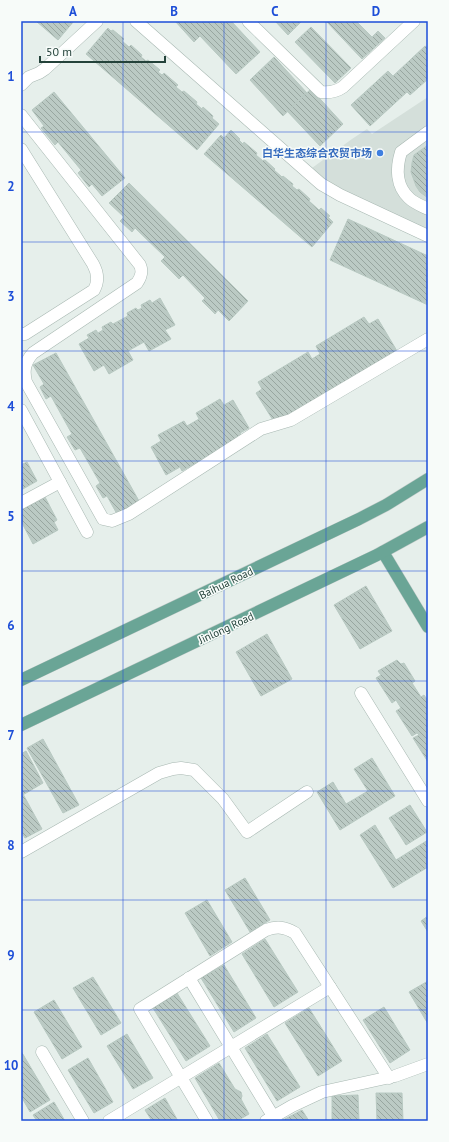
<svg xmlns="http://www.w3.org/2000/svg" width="449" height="1142" viewBox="0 0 449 1142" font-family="'PT Sans','Noto Sans SC',sans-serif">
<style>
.built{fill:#d4dfda}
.building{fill:url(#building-back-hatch);stroke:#b8c9c2}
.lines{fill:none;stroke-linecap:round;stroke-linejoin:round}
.minor-casing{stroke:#a8b8b2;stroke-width:13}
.major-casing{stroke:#c2cac8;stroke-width:13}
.minor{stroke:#fff;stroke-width:12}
.major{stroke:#6aa596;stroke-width:12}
.grid{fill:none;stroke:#1d4ed8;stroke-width:1;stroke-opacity:0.55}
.shop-dot{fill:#3f7fe0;stroke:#f7fbf9;stroke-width:1.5}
.labels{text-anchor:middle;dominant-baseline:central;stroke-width:3;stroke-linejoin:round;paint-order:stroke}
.shop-label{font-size:11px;font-weight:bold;fill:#366cbe;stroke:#f7fbf9;text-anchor:end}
.street-label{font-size:11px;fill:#24423a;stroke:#f7fbf9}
.neatline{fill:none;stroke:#1d4ed8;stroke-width:1.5}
.grid-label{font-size:13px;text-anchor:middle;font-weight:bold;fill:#1d4ed8}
</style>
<defs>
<pattern id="building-back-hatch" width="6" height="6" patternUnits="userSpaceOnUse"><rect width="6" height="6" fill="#bbcac4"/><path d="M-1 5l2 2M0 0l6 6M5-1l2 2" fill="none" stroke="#98a6a0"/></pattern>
</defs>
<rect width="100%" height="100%" fill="#e6efeb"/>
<path class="built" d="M428,97V231L319,179L312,168L352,139L367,129L372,134Z"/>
<g class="building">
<path d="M36,21H74L58,40Z"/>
<path d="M175,21H231L260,52L236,74L200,36L194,42Z"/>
<path d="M275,21H302L288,35Z"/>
<path d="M326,21H356L372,37L378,31L385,38L362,59Z"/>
<path d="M311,27L351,68L335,83L295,42Z"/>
<path d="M108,28L111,31L113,30L124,39L122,41L129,47L131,45L142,55L141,57L146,61L148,60L160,70L158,72L162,75L164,73L178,85L176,87L182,92L184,91L197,102L196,104L202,109L203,107L213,116L212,118L219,124L197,150L86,54Z"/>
<path d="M425,46L428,48V79L410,95L407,92L370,126L351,105L388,71L393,76Z"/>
<path d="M274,57L307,93L283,116L250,80Z"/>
<path d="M311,89L343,124L320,146L287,111Z"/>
<path d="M54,92L125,178L102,196L92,184L89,187L78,173L81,170L58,142L55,145L41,128L44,126L32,110Z"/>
<path d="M231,130L240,139L239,140L243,144L244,142L257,153L256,155L263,161L264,159L275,169L274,170L282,177L283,176L293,184L292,186L297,190L299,189L310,199L309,201L319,210L321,208L330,216L328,217L333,222L312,247L204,154L221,135L224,138Z"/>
<path d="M428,145V198L420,192L416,186L411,172L412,163L414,155Z"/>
<path d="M129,183L248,301L229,321L218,310L215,314L202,301L205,298L183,275L179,279L161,261L165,257L135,228L132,232L120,221L124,217L109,203Z"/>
<path d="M348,219L428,256V305L330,260Z"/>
<path d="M160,298L175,325L165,330L171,339L149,351L144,342L128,351L133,360L109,374L104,365L94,371L79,344L89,338L87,335L96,330L98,333L103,330L102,327L111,322L113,324L128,316L127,313L136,308L138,310L142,308L141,305L150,300L152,303Z"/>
<path d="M364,317L369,324L378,319L397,351L276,425L256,393L262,389L258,382L308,352L312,359L320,354L316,346Z"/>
<path d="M56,353L139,501L117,514L107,496L103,498L96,486L100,483L80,448L75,450L67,437L72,434L51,396L46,399L40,387L44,384L33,365Z"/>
<path d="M220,399L224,405L233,400L249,428L240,433L242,437L182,471L180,467L166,475L151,447L161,441L158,435L184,421L187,426L199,419L196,413Z"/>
<path d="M27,462L37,481L21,490V465Z"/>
<path d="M45,497L57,520L54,522L58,530L33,544L21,521V510Z"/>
<path d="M366,586L392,631L360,649L334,605Z"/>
<path d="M267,634L292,679L261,696L236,652Z"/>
<path d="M397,660L401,664L404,663L415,681L412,683L421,697L424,695L428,701V762L413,738L419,735L417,733L412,736L396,711L401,708L396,700L392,703L376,678L381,675L378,671Z"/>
<path d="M43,739L79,805L63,813L27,748Z"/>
<path d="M26,751L43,783L21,796V754Z"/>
<path d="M372,758L395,796L340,830L317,792L333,782L346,804L368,791L354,769Z"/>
<path d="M23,794L42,829L25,838L21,831V796Z"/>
<path d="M410,805L427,832L406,845L389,818Z"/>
<path d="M375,825L396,860L428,840V867L393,888L360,835Z"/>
<path d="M245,878L270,920L250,932L225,890Z"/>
<path d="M207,900L232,942L210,956L185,913Z"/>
<path d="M428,916V932L421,921Z"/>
<path d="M265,939L298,992L274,1007L242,954Z"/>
<path d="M224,965L256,1018L234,1032L201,978Z"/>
<path d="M93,977L121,1023L101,1035L73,988Z"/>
<path d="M428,981V1024L409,992Z"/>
<path d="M177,993L210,1046L186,1061L153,1008Z"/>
<path d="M54,1000L82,1047L62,1059L34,1012Z"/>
<path d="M384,1007L410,1050L390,1063L363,1020Z"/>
<path d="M309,1008L342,1061L318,1076L285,1023Z"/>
<path d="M127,1034L153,1078L133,1089L107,1046Z"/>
<path d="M267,1034L300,1087L277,1101L245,1048Z"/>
<path d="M21,1051L50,1100L30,1112L21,1096Z"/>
<path d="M88,1058L113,1102L94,1113L68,1070Z"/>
<path d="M219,1063L235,1089L241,1092L242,1096L241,1099L249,1114L237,1121H220L195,1078Z"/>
<path d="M376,1093H402L403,1121H377Z"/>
<path d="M358,1095L359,1121H332V1096Z"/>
<path d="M165,1098L178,1121H152L145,1110Z"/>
<path d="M54,1102L65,1121H37L33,1115Z"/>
<path d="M302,1110L309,1121H283V1120Z"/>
</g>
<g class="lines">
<defs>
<g id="minor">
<path d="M136,21L321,184L340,195L428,236"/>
<path d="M248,21L321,92C330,93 336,92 343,87L414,21"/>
<path d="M21,85L29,77L39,73L45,69L97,21"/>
<path d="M21,115L140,265C143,272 141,277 137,283L33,353C25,362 23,370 26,382L103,519L112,521L129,514L261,429L291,420L428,339"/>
<path d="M428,132L401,152C396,168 396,186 409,198C414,203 422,206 428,209"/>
<path d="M21,149L93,264C98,273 99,281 94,290L25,334H21"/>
<path d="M21,410L87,532"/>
<path d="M21,503L60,482"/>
<path d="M361,693L428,801"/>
<path d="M21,852L159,773L173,769L181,768L194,770L223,799L247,832L307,792"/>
<path d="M189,978L276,1121"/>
<path d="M42,1052L83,1121"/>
<path d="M109,1121L330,987"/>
<path d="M207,1121L140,1009L266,930C277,926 285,927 295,933L389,1078"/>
<path d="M266,1121L292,1106L322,1092L395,1076L428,1064"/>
</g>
<g id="major">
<path d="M383,552L428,627"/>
<path d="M21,680L359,519L386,505L428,479"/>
<path d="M21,725L377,555L428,527"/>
</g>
</defs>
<use href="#minor" class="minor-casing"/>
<use href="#major" class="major-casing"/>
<use href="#minor" class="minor"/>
<use href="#major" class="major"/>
</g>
<path class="grid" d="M123,21V1121M224,21V1121M326,21V1121M21,132H428M21,242H428M21,351H428M21,461H428M21,571H428M21,681H428M21,791H428M21,900H428M21,1010H428"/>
<circle class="shop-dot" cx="380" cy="153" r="4"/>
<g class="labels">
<g class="shop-label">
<text x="372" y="153">白华生态综合农贸市场</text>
</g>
<g class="street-label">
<text transform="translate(226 583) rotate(-26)">Baihua Road</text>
<text transform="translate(226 628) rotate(-25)">Jinlong Road</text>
</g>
</g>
<rect width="449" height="1142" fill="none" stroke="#f7fbf9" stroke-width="44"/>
<path d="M40 56v6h125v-6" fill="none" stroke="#24423a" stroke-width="2"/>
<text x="46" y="56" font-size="12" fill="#24423a" stroke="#f7fbf9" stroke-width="3" paint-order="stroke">50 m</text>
<rect x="22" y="22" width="405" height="1098" class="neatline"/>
<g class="grid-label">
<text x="73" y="16">A</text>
<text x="174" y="16">B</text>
<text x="275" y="16">C</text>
<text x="376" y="16">D</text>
<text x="11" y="81">1</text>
<text x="11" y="191">2</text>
<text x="11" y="301">3</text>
<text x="11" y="411">4</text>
<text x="11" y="521">5</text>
<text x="11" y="630">6</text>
<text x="11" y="740">7</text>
<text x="11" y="850">8</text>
<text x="11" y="960">9</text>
<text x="11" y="1070">10</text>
</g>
</svg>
